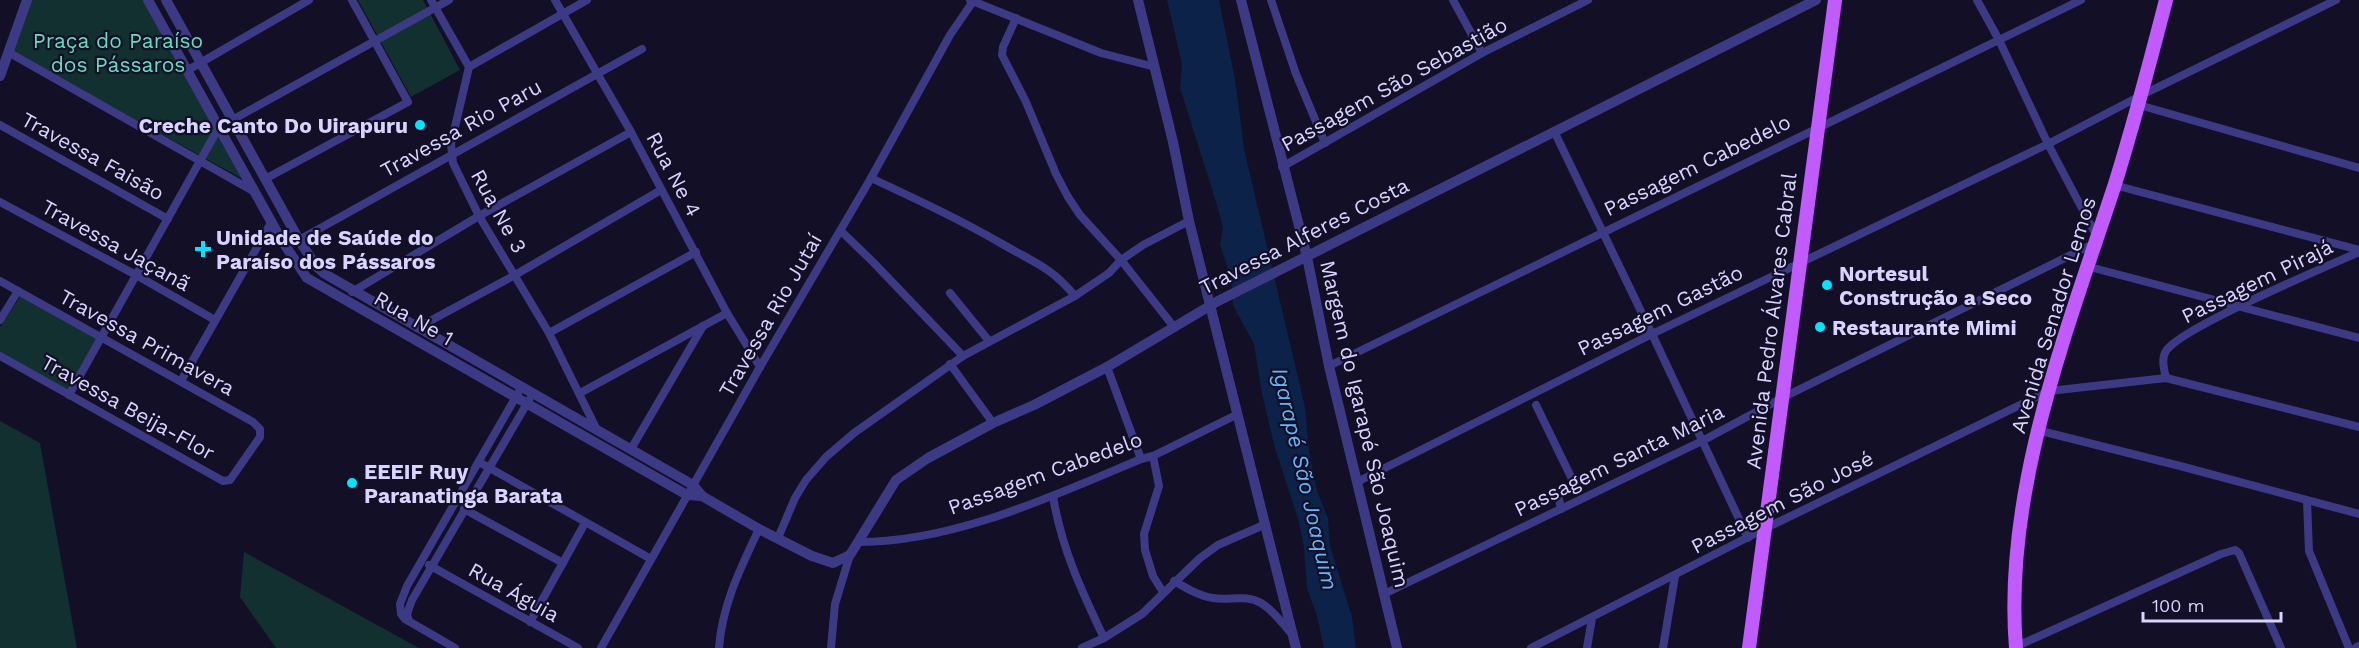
<svg xmlns="http://www.w3.org/2000/svg" width="2359" height="648" viewBox="0 0 2359 648" font-family="'Work Sans',sans-serif">
<style>
.green{fill:#12302f}
.water{fill:#0c2248}
.lines{fill:none;stroke-linecap:round;stroke-linejoin:round}
.minor{stroke:#3d3a85;stroke-width:8}
.tertiary{stroke:#3d3a85;stroke-width:10}
.primary{stroke:#c25bff;stroke-width:14}
.poi-dot{fill:#00e5ff;stroke:#130f26;stroke-width:2}
.labels{text-anchor:middle;dominant-baseline:central;stroke-width:4.5;stroke-linejoin:round;paint-order:stroke}
.park-label{font-size:21px;fill:#5fe0c0;stroke:#130f26}
.street-label{font-size:21px;fill:#d9d4ff;stroke:#130f26}
.poi-label{font-size:21px;font-weight:bold;fill:#d9d4ff;stroke:#130f26;text-anchor:start}
.water-label{font-size:22px;font-style:italic;fill:#62b6ff;stroke:#130f26}
</style>
<rect width="100%" height="100%" fill="#130f26"/>
<g class="green">
<path d="M32,0H150L248,182L13,52Z"/>
<path d="M358,0H423L460,70L411,97Z"/>
<path d="M24,291L102,335L70,396L0,358V327Z"/>
<path d="M0,421L40,443L77,648H0Z"/>
<path d="M244,552L419,648H276L240,597Z"/>
</g>
<path class="water" d="M1167,0H1219L1235,79L1244,149L1305,407L1309,451L1317,491L1328,518L1330,546L1352,617L1356,648H1324L1317,616L1307,588L1304,548L1299,522L1275,448L1262,394L1254,344L1233,305L1231,277L1220,245L1223,227L1217,205L1180,88L1182,64Z"/>
<g class="lines">
<g class="minor">
<path d="M431,0L469,67L451,144L453,163L479,216L549,333L597,430"/>
<path d="M555,0L631,132L727,313L760,367"/>
<path d="M970,0L1101,53L1155,67"/>
<path d="M1271,0L1296,74L1325,143"/>
<path d="M1453,0L1482,53"/>
<path d="M1977,0L1999,40L2048,144L2096,235"/>
<path d="M1016,18L1003,47L1002,55L1026,102L1056,174L1068,197L1080,215L1121,260L1174,327"/>
<path d="M8,52L253,191"/>
<path d="M469,67L587,0"/>
<path d="M188,70L309,0"/>
<path d="M2139,105L2359,168"/>
<path d="M232,120L449,0"/>
<path d="M0,125L168,219"/>
<path d="M1554,131L1652,334L1748,538"/>
<path d="M1282,167L1482,53L1588,0"/>
<path d="M871,178C916,199 961,220 1004,245C1035,263 1051,267 1075,296"/>
<path d="M265,179L408,102L352,0"/>
<path d="M2114,185L2359,250"/>
<path d="M0,202L136,275L215,320"/>
<path d="M841,231L873,262L963,356"/>
<path d="M299,240L642,49"/>
<path d="M2086,266L2359,338"/>
<path d="M0,281L253,422L260,429V437L230,480L223,481L0,356"/>
<path d="M352,292L479,216L631,132"/>
<path d="M950,293L989,341"/>
<path d="M0,320L18,291"/>
<path d="M417,328L515,275L661,190"/>
<path d="M549,333L696,252"/>
<path d="M950,364L993,423"/>
<path d="M1329,366L2081,0"/>
<path d="M1107,367L1141,459"/>
<path d="M2166,378C2164,369 2161,359 2166,351C2180,328 2326,267 2359,252"/>
<path d="M181,381L272,221"/>
<path d="M580,393L727,313"/>
<path d="M69,395L219,127"/>
<path d="M1536,405L1572,479L1571,485L1558,494L1561,509"/>
<path d="M2037,430L2180,466L2359,514"/>
<path d="M631,449L703,326"/>
<path d="M1153,456L1159,486L1144,534L1145,550L1153,576L1163,592"/>
<path d="M479,462L651,559"/>
<path d="M1357,482L1652,334L2048,144L2142,95L2336,0"/>
<path d="M1053,496C1061,547 1082,592 1104,638"/>
<path d="M2307,501L2309,551L2349,648"/>
<path d="M464,509L563,563"/>
<path d="M778,538L795,498L806,480L826,457L854,433L963,356L1075,296L1109,273L1121,260L1143,245L1189,221"/>
<path d="M859,542C955,542 1055,495 1141,459L1153,456L1236,415"/>
<path d="M429,565L578,648"/>
<path d="M1174,581C1186,588 1199,596 1213,598C1229,601 1246,594 1261,603C1273,610 1282,623 1291,633"/>
<path d="M1384,594L1702,441L1784,397L2093,244"/>
<path d="M409,621L407,614L412,600L529,400"/>
<path d="M530,622L585,523"/>
<path d="M2015,647L2221,554L2235,550L2239,553L2281,648"/>
<path d="M455,648L405,619L401,614L400,604L407,586L521,388"/>
<path d="M601,648L760,367L871,178L950,35L974,0"/>
<path d="M719,648C722,605 741,567 759,529"/>
<path d="M831,648L835,604L850,555"/>
<path d="M1082,648L1104,638L1142,614L1200,558L1218,545L1266,524"/>
<path d="M1531,648L1764,529L2049,391L2166,378L2359,427"/>
<path d="M1587,648L1592,618"/>
<path d="M1663,648L1675,576"/>
</g>
<g class="tertiary">
<path d="M148,0L282,241L307,278L687,495L702,496"/>
<path d="M166,0L299,240L316,266L325,274L693,485L702,496L759,529L812,556L833,563L850,555L896,480L928,458L993,423L1034,405L1107,367L1218,301L1816,0"/>
<path d="M1138,0L1173,142L1189,221L1296,648"/>
<path d="M1241,0L1307,257L1329,366L1397,648"/>
<path d="M0,76L27,0"/>
<path d="M2357,648L2359,647"/>
</g>
<g class="primary">
<path d="M1749,648L1835,0"/>
<path d="M2016,648C2003,492 2067,330 2115,184C2134,123 2150,62 2166,0"/>
</g>
</g>
<g class="poi-dot">
<circle cx="420" cy="125" r="6"/>
<path d="M200 240h6v6h6v6h-6v6h-6v-6h-6v-6h6z"/>
<circle cx="1827" cy="285" r="6"/>
<circle cx="1820" cy="327" r="6"/>
<circle cx="352" cy="483" r="6"/>
</g>
<g class="labels">
<g class="park-label">
<text x="118" y="40">Praça do Paraíso<tspan x="118" dy="24">dos Pássaros</tspan></text>
</g>
<g class="street-label">
<text transform="translate(1394 84) rotate(-29)">Passagem São Sebastião</text>
<text transform="translate(461 128) rotate(-29)">Travessa Rio Paru</text>
<text transform="translate(93 156) rotate(29)">Travessa Faisão</text>
<text transform="translate(1697 165) rotate(-26)">Passagem Cabedelo</text>
<text transform="translate(674 174) rotate(62)">Rua Ne 4</text>
<text transform="translate(499 211) rotate(61)">Rua Ne 3</text>
<text transform="translate(1304 236) rotate(-27)">Travessa Alferes Costa</text>
<text transform="translate(116 245) rotate(29)">Travessa Jaçanã</text>
<text transform="translate(2257 281) rotate(-26)">Passagem Pirajá</text>
<text transform="translate(1660 310) rotate(-26)">Passagem Gastão</text>
<text transform="translate(770 315) rotate(-60)">Travessa Rio Jutaí</text>
<text transform="translate(2053 315) rotate(-73)">Avenida Senador Lemos</text>
<text transform="translate(414 318) rotate(30)">Rua Ne 1</text>
<text transform="translate(1771 321) rotate(-83)">Avenida Pedro Álvares Cabral</text>
<text transform="translate(147 342) rotate(29)">Travessa Primavera</text>
<text transform="translate(128 407) rotate(29)">Travessa Beija-Flor</text>
<text transform="translate(1365 424) rotate(77)">Margem do Igarapé São Joaquim</text>
<text transform="translate(1619 460) rotate(-26)">Passagem Santa Maria</text>
<text transform="translate(1045 473) rotate(-20)">Passagem Cabedelo</text>
<text transform="translate(1782 502) rotate(-27)">Passagem São José</text>
<text transform="translate(514 592) rotate(29)">Rua Águia</text>
</g>
<g class="poi-label">
<text x="408" y="125" text-anchor="end">Creche Canto Do Uirapuru</text>
<text x="216" y="237">Unidade de Saúde do<tspan x="216" dy="24">Paraíso dos Pássaros</tspan></text>
<text x="1839" y="273">Nortesul<tspan x="1839" dy="24">Construção a Seco</tspan></text>
<text x="1832" y="327">Restaurante Mimi</text>
<text x="364" y="471">EEEIF Ruy<tspan x="364" dy="24">Paranatinga Barata</tspan></text>
</g>
<g class="water-label">
<text transform="translate(1305 479) rotate(77)">Igarapé São Joaquim</text>
</g>
</g>
<path d="M2143 612v9h138v-9" fill="none" stroke="#d9d4ff" stroke-width="3"/>
<text x="2152" y="612" font-size="18" fill="#d9d4ff" stroke="#130f26" stroke-width="4.5" paint-order="stroke">100 m</text>
</svg>
